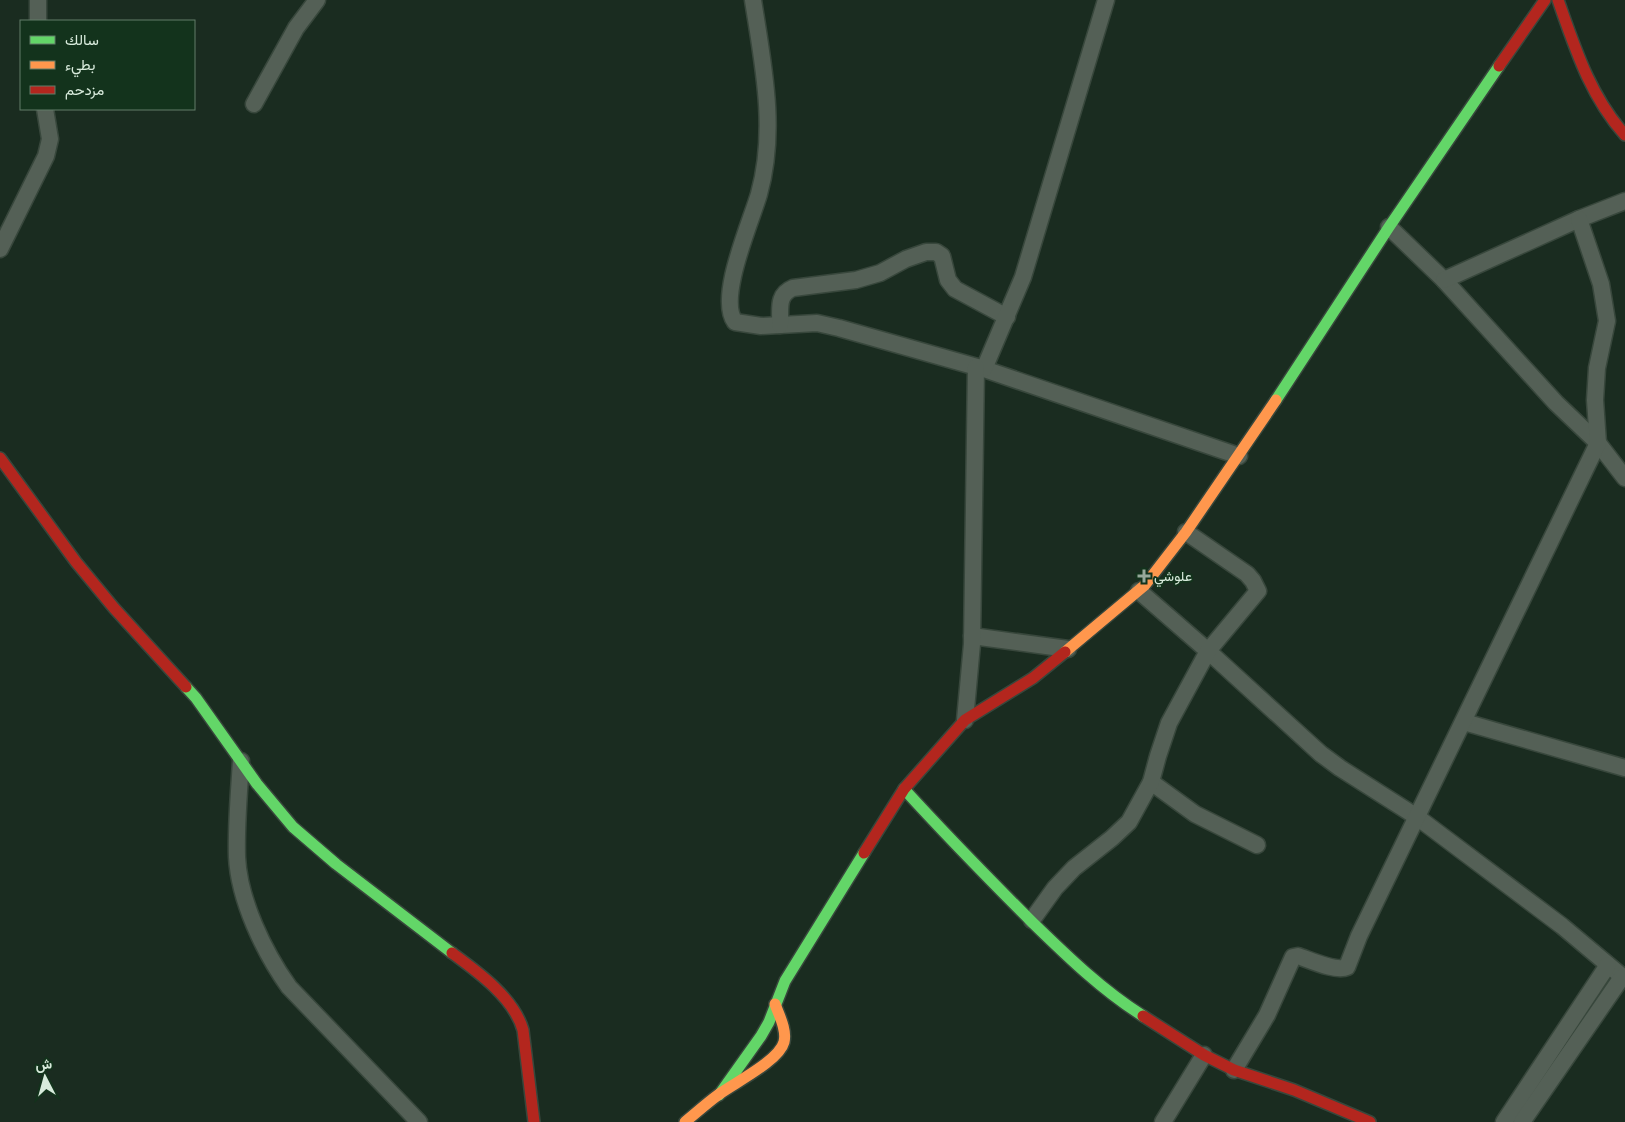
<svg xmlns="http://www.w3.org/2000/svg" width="1625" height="1122" viewBox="0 0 1625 1122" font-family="'Nunito Sans',Vazirmatn,sans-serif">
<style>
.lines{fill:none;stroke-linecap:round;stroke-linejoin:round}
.street-casing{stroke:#38473c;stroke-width:19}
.fast-casing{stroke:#38473c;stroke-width:14}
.slow-casing{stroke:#38473c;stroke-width:14}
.jam-casing{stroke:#38473c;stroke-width:14}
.street{stroke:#546056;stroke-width:16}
.fast{stroke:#63d668;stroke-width:11}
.slow{stroke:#ff974d;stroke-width:11}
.jam{stroke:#b3261e;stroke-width:11}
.poi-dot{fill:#96a89a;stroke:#13331c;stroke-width:2}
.labels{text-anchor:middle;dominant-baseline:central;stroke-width:4;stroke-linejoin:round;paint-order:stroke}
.poi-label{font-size:14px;fill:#d8ebdc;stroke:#13331c;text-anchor:start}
</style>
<rect width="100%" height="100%" fill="#1a2c20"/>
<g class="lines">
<defs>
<g id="street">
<path d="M753,0C763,64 777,130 759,194C751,222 717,298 735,322L761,326L817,323L839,328L984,369L1239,456"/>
<path d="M38,21V0"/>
<path d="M254,104L296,28L317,0"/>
<path d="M1389,227L1444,280L1556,403L1598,443L1625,478"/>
<path d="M0,249L46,156L50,139L45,109"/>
<path d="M1444,280L1579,219L1625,201"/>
<path d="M780,325C781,310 776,295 793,288L856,280L880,273L906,259L926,252H936L942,256L948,280L955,289L1007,317"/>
<path d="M984,369L1023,277L1106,0"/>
<path d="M1139,591L1208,651L1321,754L1340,768L1417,817L1562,926L1625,979"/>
<path d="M972,636L1068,649"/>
<path d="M965,720L972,644L976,367"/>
<path d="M1464,722L1625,768"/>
<path d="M241,761C239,793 236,825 237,857C239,900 264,952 289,987L419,1122"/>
<path d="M1151,782L1195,814L1257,845"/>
<path d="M1032,920L1055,888L1074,868L1112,838L1129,822L1151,782L1158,756L1169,723L1208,651L1258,591L1253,581L1247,574L1186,532"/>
<path d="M1234,1070L1267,1015L1293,957L1298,956C1310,960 1336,972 1347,967L1359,936L1598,443L1595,400L1597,368L1607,321L1601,284L1579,219"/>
<path d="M1163,1122L1204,1055"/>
<path d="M1504,1122L1608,965"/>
<path d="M1522,1122L1622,977"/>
</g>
<g id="fast">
<path d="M1276,400L1389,227L1499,66"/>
<path d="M186,687L196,698L257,784L293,827L336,864L452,953"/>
<path d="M904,789C946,835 989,879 1033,923C1068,957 1102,990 1143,1016"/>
<path d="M719,1095L761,1036L769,1022L785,981L864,853"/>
</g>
<g id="slow">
<path d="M1065,652L1145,585L1186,532L1276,400"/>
<path d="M685,1122C696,1113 707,1103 718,1095C734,1083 779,1061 784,1042C787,1030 779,1015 775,1004"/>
</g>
<g id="jam">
<path d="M1558,0C1575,48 1590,96 1625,135"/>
<path d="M1499,66L1545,0"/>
<path d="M0,458L76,562L114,608L186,687"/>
<path d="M864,853L904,789L965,720L1033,678L1065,652"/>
<path d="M452,953C478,972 514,998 523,1030L534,1122"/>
<path d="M1143,1016L1204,1055L1234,1070L1294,1090L1370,1122"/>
</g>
</defs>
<use href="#street" class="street-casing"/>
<use href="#fast" class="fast-casing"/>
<use href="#slow" class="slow-casing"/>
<use href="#jam" class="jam-casing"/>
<use href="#street" class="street"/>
<use href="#fast" class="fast"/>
<use href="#slow" class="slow"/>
<use href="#jam" class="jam"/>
</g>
<path class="poi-dot" d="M1141.5 568.5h5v5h5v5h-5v5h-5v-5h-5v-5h5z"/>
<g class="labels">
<g class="poi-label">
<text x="1154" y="576">علوشي</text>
</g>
</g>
<rect x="20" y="20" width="175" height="90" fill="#13331c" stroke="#627d69"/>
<rect x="30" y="36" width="25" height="8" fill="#63d668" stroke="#627d69"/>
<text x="65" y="45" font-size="15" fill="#d8ebdc">سالك</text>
<rect x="30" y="61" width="25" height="8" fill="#ff974d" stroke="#627d69"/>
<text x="65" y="70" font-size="15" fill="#d8ebdc">بطيء</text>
<rect x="30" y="86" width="25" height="8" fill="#b3261e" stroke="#627d69"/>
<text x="65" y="95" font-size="15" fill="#d8ebdc">مزدحم</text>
<g transform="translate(45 1077) rotate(354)" stroke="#13331c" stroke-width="4" paint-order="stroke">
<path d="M0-4L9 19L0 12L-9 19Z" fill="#d8ebdc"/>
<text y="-8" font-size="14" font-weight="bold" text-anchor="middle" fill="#d8ebdc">ش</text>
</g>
</svg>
